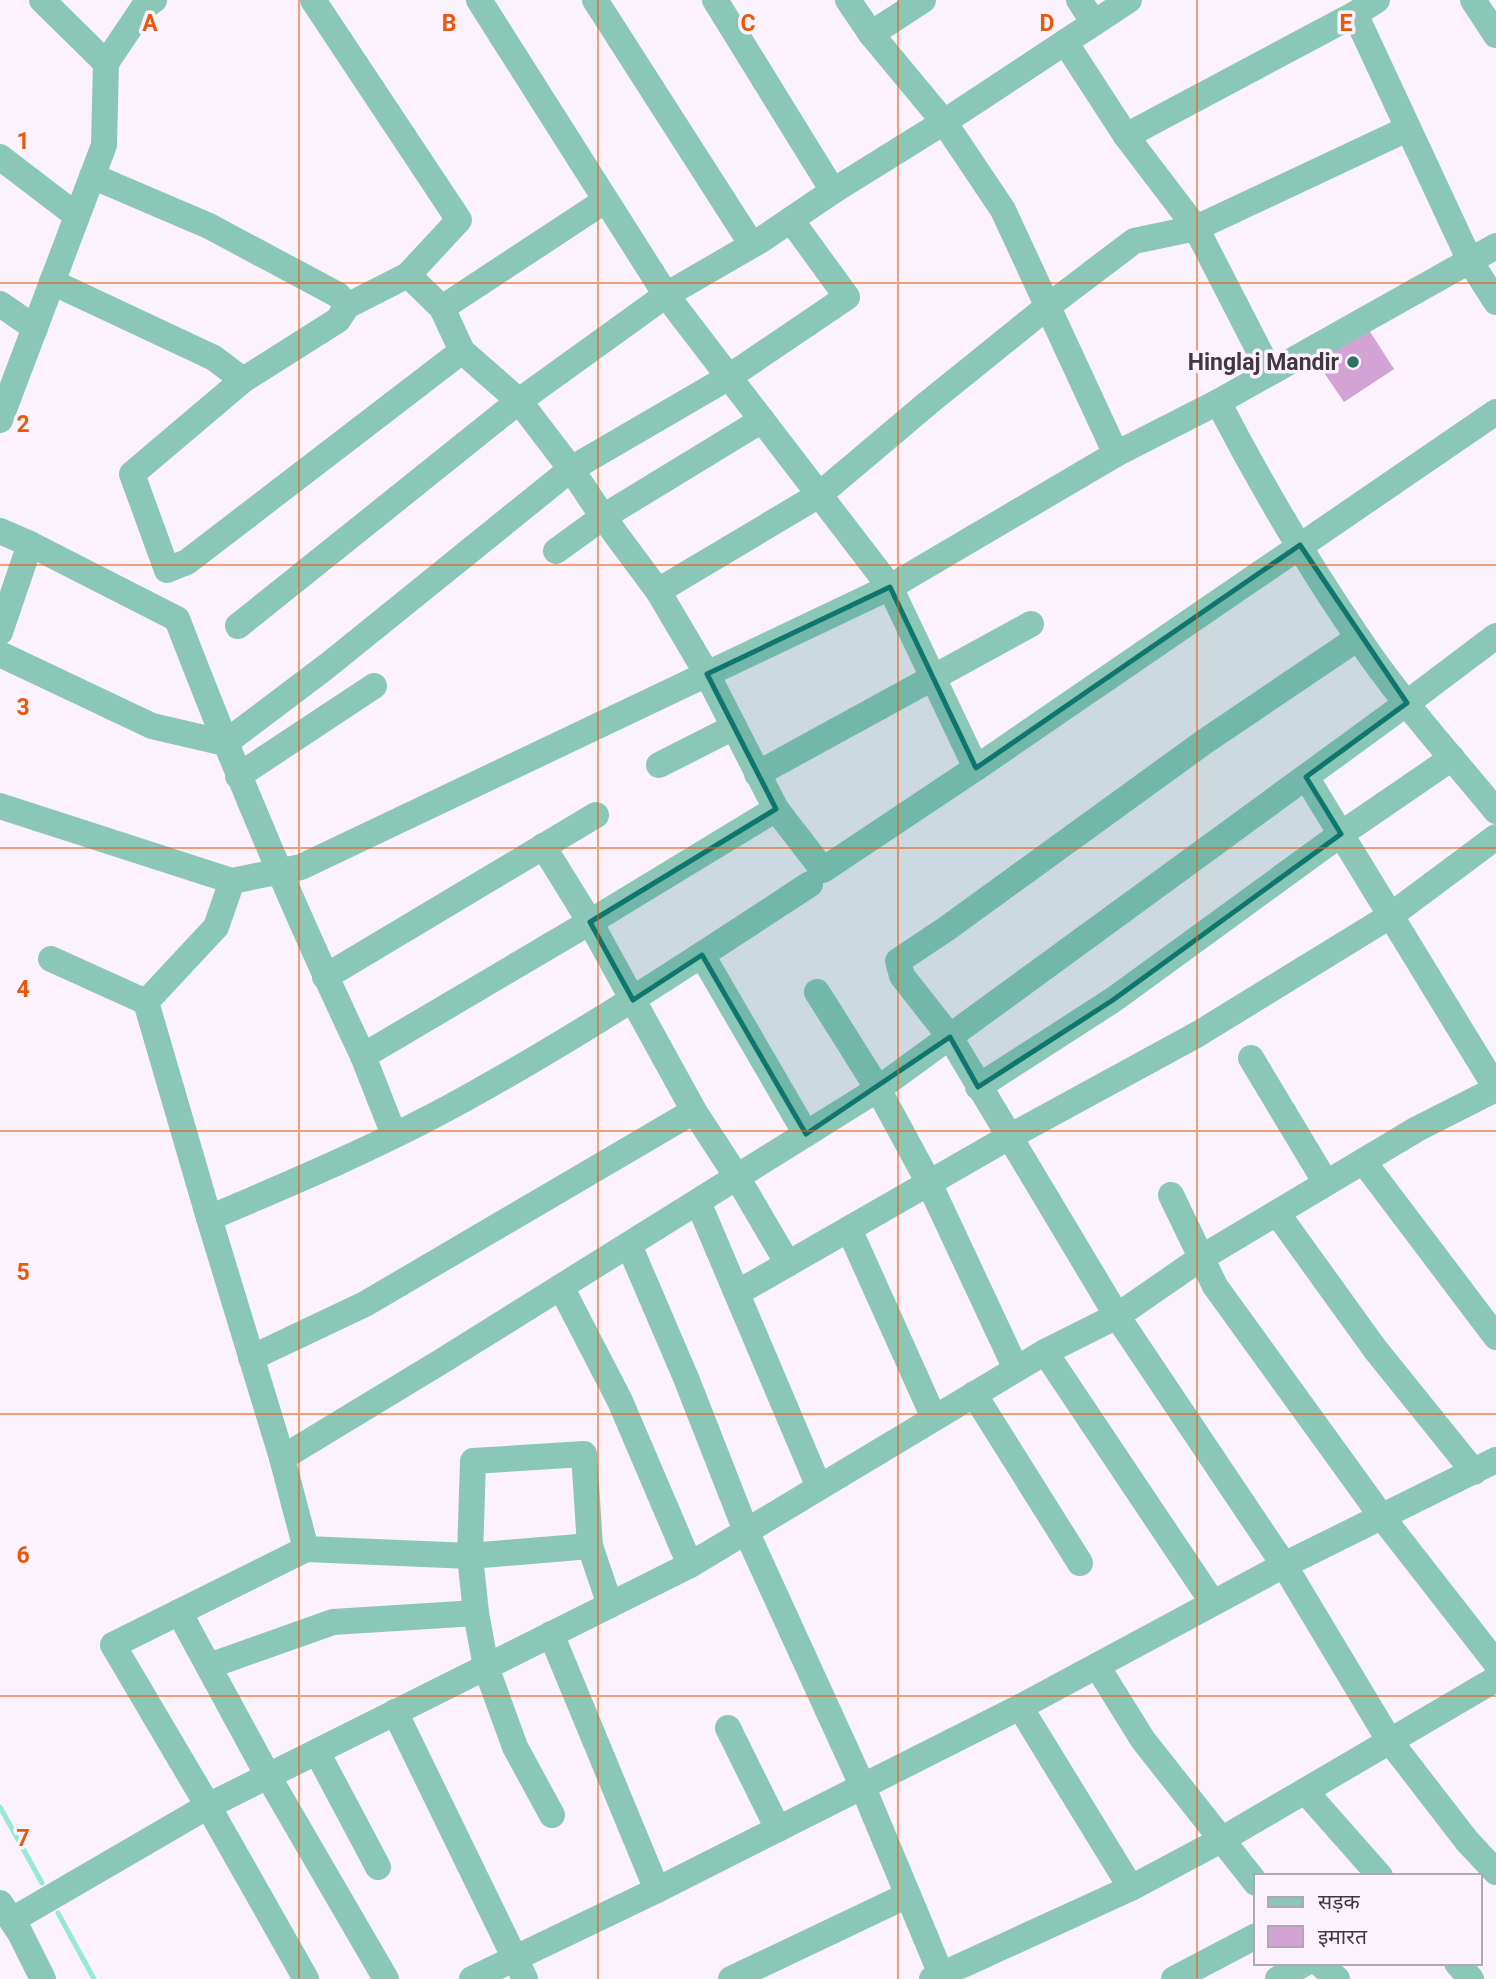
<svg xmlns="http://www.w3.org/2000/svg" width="1496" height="1979" viewBox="0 0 1496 1979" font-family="Roboto,'Noto Sans Devanagari',sans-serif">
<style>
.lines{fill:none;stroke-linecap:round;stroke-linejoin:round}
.stream{stroke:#96e9d3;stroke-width:5}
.building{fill:#d3a3d5}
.minor{stroke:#8bc7b7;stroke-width:26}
.marked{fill:#0f766e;fill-opacity:0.2;stroke:#0f766e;stroke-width:5;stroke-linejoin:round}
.grid{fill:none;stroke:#e8590c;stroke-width:2;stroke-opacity:0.55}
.poi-dot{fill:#2f7162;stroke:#fcf2fd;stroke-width:2.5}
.labels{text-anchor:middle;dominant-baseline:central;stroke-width:7;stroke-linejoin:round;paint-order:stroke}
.poi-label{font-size:23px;font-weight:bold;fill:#413742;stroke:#fcf2fd;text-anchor:end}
.grid-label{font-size:23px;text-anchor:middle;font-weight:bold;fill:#e8590c;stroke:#fcf2fd;stroke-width:7;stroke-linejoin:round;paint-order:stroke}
</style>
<rect width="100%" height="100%" fill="#fcf2fd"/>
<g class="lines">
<g class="stream">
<path d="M0,1807L42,1883"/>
<path d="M58,1913L94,1979"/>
</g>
</g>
<path class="building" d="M1365,324L1394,369L1344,402L1312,355Z"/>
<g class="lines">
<g class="minor">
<path d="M313,0L459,220L408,275L347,306L338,320L243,380L132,474L167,570L187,562L462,351"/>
<path d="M479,0L666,295L890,587L976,768"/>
<path d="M595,0L752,245"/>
<path d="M848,0L871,34L944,122L1003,210L1116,454"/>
<path d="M1079,0L1094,23"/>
<path d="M1473,0L1496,35"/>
<path d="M1355,14L1470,261L1496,302"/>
<path d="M871,34L923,0"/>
<path d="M1065,42L1126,136L1196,228L1270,372"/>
<path d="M106,63L143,8L154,0"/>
<path d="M1126,136L1355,14L1377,0"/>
<path d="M0,157L77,216"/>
<path d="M92,176L209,226L338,295L347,306"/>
<path d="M833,191L944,122L1129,0"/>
<path d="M791,220L847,297L729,377L571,469L603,517L658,591L707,674L776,809L823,870L976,768L1496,412"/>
<path d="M408,275L442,308L600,204"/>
<path d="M52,282L214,358L243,380"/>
<path d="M0,304L35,328"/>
<path d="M1218,402C1260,483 1306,561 1357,636C1398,698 1449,754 1496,811"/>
<path d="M0,420L104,145L106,63L42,0"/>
<path d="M0,531L30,544L177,619C234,767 295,913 363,1056"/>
<path d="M556,551L603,517L762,420"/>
<path d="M658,591L819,495L928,403L1047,307L1134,241L1196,228L1407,129"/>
<path d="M238,626L519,401L666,295L761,240L833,191L715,0"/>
<path d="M0,632L30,544"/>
<path d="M1358,638L1204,742L946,929L898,961L902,976L950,1037L1117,1316L1284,1565L1389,1740L1467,1841L1496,1872"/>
<path d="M0,654L152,726L225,743L327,666L571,469L519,401L462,351L442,308"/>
<path d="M659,765L734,727"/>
<path d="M757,774L1031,624"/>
<path d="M238,776L374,686"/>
<path d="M1306,777L1496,1088"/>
<path d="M0,806L232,881L301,867L890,587L1116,454L1218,402L1496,246"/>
<path d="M543,846L590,922L694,1111L737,1177L788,1264"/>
<path d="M232,881L216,927L146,1002L209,1218L282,1458L306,1549L113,1645L208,1806L306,1979"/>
<path d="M702,955L806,1134"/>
<path d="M51,959L146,1002"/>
<path d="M325,977L596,815"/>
<path d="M817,992L878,1089L929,1183L1016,1369"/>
<path d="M1251,1058L1326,1183"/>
<path d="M978,1087L1113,1000L1341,834L1452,758"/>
<path d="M394,1135L363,1056L590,922L776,809"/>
<path d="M1363,1161L1496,1337"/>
<path d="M1171,1195L1215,1286L1382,1517L1496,1663"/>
<path d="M698,1202L819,1487"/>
<path d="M1277,1213L1375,1349L1474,1472"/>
<path d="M209,1218C299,1180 391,1141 477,1092C592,1028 700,956 810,884"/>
<path d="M849,1229L934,1418"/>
<path d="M629,1245L686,1378L746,1531L862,1785L943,1979"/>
<path d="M561,1287L620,1401L690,1565"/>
<path d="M737,1293L1009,1137L1198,1034L1390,916L1496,837"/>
<path d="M1045,1352L1213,1603"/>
<path d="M251,1358L365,1304L694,1111"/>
<path d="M974,1394L1080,1563"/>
<path d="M282,1458L442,1361L878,1089L1407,703L1496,636"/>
<path d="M306,1549L470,1556L590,1546"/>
<path d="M179,1612L268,1776L386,1979"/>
<path d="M551,1634L657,1890"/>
<path d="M209,1666L333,1622L476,1613"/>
<path d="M1097,1666L1143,1740L1256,1883"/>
<path d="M1020,1707L1131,1888"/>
<path d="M395,1712L525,1979"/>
<path d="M728,1728L778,1829"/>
<path d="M317,1752L378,1867"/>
<path d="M1305,1791L1380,1876"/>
<path d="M552,1815L515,1747L486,1667L476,1613L470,1556L473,1461L584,1454L590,1546L610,1605"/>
<path d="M0,1903L20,1933L43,1979"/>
<path d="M12,1920L208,1806L690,1565L1045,1352L1117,1316L1201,1258L1417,1129L1496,1089"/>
<path d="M1319,1963L1337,1979"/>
<path d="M1457,1963L1471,1979"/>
<path d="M472,1979L657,1890L1020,1707L1284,1565L1496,1460"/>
<path d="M731,1979L908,1895"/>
<path d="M932,1979L1131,1888L1221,1840L1496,1679"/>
<path d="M1174,1979L1256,1936"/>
<path d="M1278,1979L1305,1963"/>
</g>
</g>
<path class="marked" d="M1300,545L1407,703L1306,777L1341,834L1113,1000L978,1087L950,1037L806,1134L702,955L633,1000L590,922L776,809L707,674L890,587L976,768Z"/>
<path class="grid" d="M299,0V1979M598,0V1979M898,0V1979M1197,0V1979M0,283H1496M0,565H1496M0,848H1496M0,1131H1496M0,1414H1496M0,1696H1496"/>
<circle class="poi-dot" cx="1353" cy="362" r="7"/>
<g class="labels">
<g class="poi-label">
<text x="1339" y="362">Hinglaj Mandir</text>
</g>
</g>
<g class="grid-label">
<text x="150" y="31">A</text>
<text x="449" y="31">B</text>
<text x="748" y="31">C</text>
<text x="1047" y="31">D</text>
<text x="1346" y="31">E</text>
<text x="23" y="149">1</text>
<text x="23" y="432">2</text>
<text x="23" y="715">3</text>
<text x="23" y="997">4</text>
<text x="23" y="1280">5</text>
<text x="23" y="1563">6</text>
<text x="23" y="1846">7</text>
</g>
<rect x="1254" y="1874" width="228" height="91" fill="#fcf2fd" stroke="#b1a7b2" stroke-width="2"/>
<rect x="1268" y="1897" width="35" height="10" fill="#8bc7b7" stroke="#b1a7b2" stroke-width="2"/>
<text x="1318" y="1909" font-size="21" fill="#413742">सड़क</text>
<rect x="1268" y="1926" width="35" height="21" fill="#d3a3d5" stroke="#b1a7b2" stroke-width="2"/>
<text x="1318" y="1944" font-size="21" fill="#413742">इमारत</text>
</svg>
